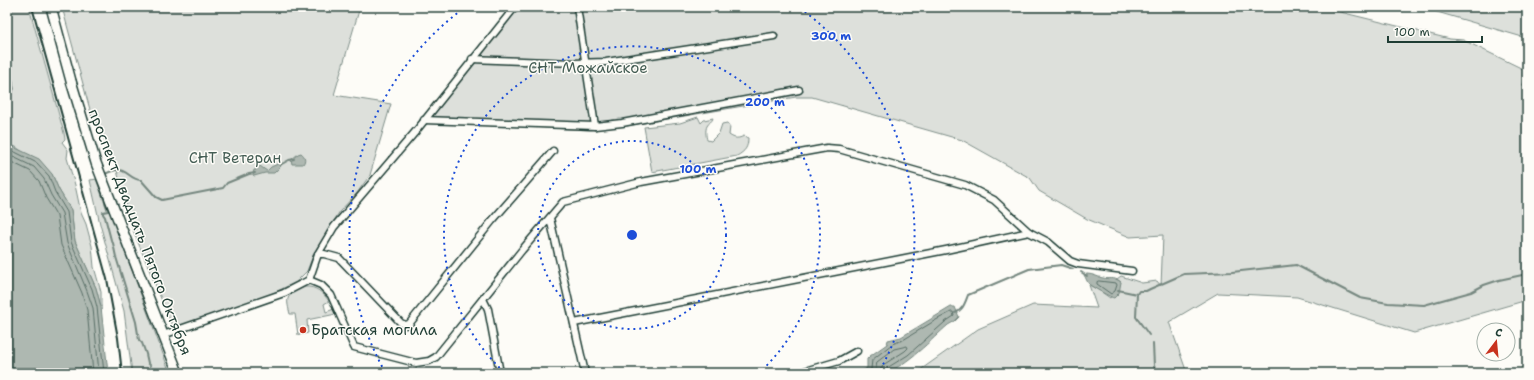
<svg xmlns="http://www.w3.org/2000/svg" width="1534" height="380" viewBox="0 0 1534 380" font-family="'Shantell Sans',sans-serif">
<style>
.green{fill:#dde0db;stroke:#7e8e88}
.water{fill:#aeb8b1;stroke:#75877f}
.lines{fill:none;stroke-linecap:round;stroke-linejoin:round}
.shore{stroke:#586e66;stroke-width:1}
.stream{stroke:#75877f;stroke-width:2}
.street-casing{stroke:#1f3d34;stroke-width:9}
.secondary-casing{stroke:#1f3d34;stroke-width:12}
.street{stroke:#fdfcf7;stroke-width:6}
.secondary{stroke:#fdfcf7;stroke-width:9}
.rail{stroke:#1f3d34;stroke-width:2}
.ring{fill:none;stroke:#1d4ed8;stroke-width:2;stroke-dasharray:2 4}
.poi-dot{fill:#c8321e;stroke:#fdfcf7;stroke-width:1.5}
.labels{text-anchor:middle;dominant-baseline:central;stroke-width:3;stroke-linejoin:round;paint-order:stroke}
.park-label{font-size:15px;fill:#455e55;stroke:#fdfcf7}
.street-label{font-size:15px;fill:#1f3d34;stroke:#fdfcf7}
.poi-label{font-size:15px;fill:#1f3d34;stroke:#fdfcf7;text-anchor:start}
.centre{fill:#1d4ed8;stroke:#fdfcf7;stroke-width:2}
.ring-label{font-size:12px;text-anchor:middle;font-weight:bold;fill:#1d4ed8;stroke:#fdfcf7;stroke-width:3;stroke-linejoin:round;paint-order:stroke}
</style>
<rect width="100%" height="100%" fill="#fdfcf7"/>
<filter id="ink" filterUnits="userSpaceOnUse"><feTurbulence type="fractalNoise" baseFrequency=".025" numOctaves="2"/><feDisplacementMap in="SourceGraphic" scale="8" xChannelSelector="R" yChannelSelector="G"/><feConvolveMatrix kernelMatrix="1 2 1 2 8 2 1 2 1" color-interpolation-filters="sRGB"/></filter>
<g filter="url(#ink)">
<g class="green">
<path d="M7,7H29L64,133L65,139L62,142L68,150L67,158L75,185L81,213L86,224L92,246L94,267L101,292V307L96,288L75,241L71,210L59,190L52,174L16,147L7,144V96L13,92L14,89L7,42Z"/>
<path d="M62,7H360L334,95L391,104L370,175L357,193L340,211L314,253L307,271L296,282L267,296L173,328L131,225L114,159L110,155L101,130L92,117Z"/>
<path d="M511,7H1320L1450,39L1463,40L1523,69L1522,86L1527,79V300L1414,333L1297,297L1218,293L1169,322L1187,373H916L978,329L1033,305L1097,308L1089,285L1100,291L1110,298L1121,282L1117,279L1121,276L1142,283L1157,281L1161,286L1163,235L1130,237L1087,219L1039,191L1030,178L962,140L812,97H796L626,126L590,130L426,122L421,119Z"/>
<path d="M1420,7H1527V39L1519,36Z"/>
<path d="M698,117L701,123L704,120L713,118C712,122 709,122 707,126C705,130 706,136 707,140L711,141L719,133L722,124L727,123L730,127L729,135C735,139 738,139 744,136L748,138C748,148 745,151 737,156L652,172L644,127L680,123Z"/>
<path d="M98,179L170,373H132L124,311L100,224L90,180Z"/>
<path d="M305,287C316,286 323,293 329,301L324,304L326,312L334,309L336,314L307,320L308,333L298,335L295,314H290C285,295 287,296 305,287Z"/>
</g>
<g class="water">
<path d="M7,42L14,89L13,92L7,96Z"/>
<path d="M7,144L39,159L52,174L59,190L71,210L75,241L96,288L101,307L108,373H7Z"/>
<path d="M301,153C305,156 306,160 303,164H292L291,160L298,154Z"/>
<path d="M280,163L281,166L274,173H265L254,176L253,174L254,170H256V166H260L264,169L267,171L271,167Z"/>
<path d="M1087,274C1093,274 1097,277 1103,278C1111,280 1112,276 1121,282L1119,293L1114,298C1112,298 1090,286 1089,284C1087,282 1086,278 1084,275Z"/>
<path d="M951,307H955L959,317L955,321L948,325C932,339 906,366 887,372C879,375 867,373 859,373L867,368V359L870,356L887,344L888,340L901,337Z"/>
</g>
<g class="lines">
<g class="shore">
<path d="M7,148L37,163L49,176L55,192L67,212L71,242L92,289L97,307L104,373"/>
<path d="M7,154L34,167L44,179L51,195L62,213L67,243L87,291L93,308L99,373"/>
<path d="M7,160L30,171L39,181L46,198L57,216L61,245L82,293L87,310L93,373"/>
<path d="M1099,281L1116,283L1117,285L1115,291L1111,294L1097,284V282Z"/>
<path d="M868,373L871,369L872,360L892,344L903,340L936,320L951,312H953L954,316L945,322L908,355L887,368L885,373"/>
<path d="M875,373L877,362L894,349L907,346L908,348L905,351L883,365L880,373"/>
</g>
<g class="stream">
<path d="M280,165L289,160L294,159"/>
<path d="M105,174C109,172 113,170 118,170C126,169 132,181 141,180L156,197L162,200L223,188L227,183L249,174L255,173"/>
<path d="M99,178L97,180L108,211L103,212V214L105,217L111,240L113,243L116,257L136,322L139,340L142,343L146,354L148,363L150,365L151,373"/>
<path d="M1081,272L1087,276"/>
<path d="M1118,290L1137,294"/>
<path d="M955,313C963,310 965,303 968,295L1029,269L1061,265L1073,269"/>
<path d="M1149,335L1136,317L1137,294L1139,291H1146L1150,289L1184,274L1232,272L1296,265L1360,298L1388,303L1424,305L1471,292L1484,285L1499,280L1527,274"/>
<path d="M1153,344L1154,366L1157,373"/>
<path d="M828,373H831"/>
</g>
<defs>
<g id="street">
<path d="M577,7L595,126"/>
<path d="M472,59L574,63L606,62L774,36"/>
<path d="M424,120L595,126L622,123L799,90"/>
<path d="M550,218L585,373"/>
<path d="M318,254H324L339,258L401,323L405,325L409,324L492,221L553,151"/>
<path d="M309,280L321,285L331,295L354,347L416,363L429,361L436,357L522,250L563,202L641,182L827,148L839,149L965,185L994,200L1029,232L1048,242L1070,261L1078,264L1132,271"/>
<path d="M483,299L488,309L500,373"/>
<path d="M574,323L946,250L1029,232"/>
<path d="M163,335L284,293L309,280L318,254L334,227L416,131L515,7"/>
<path d="M798,373L839,361L857,351"/>
</g>
<path id="secondary" d="M51,7L71,81L96,163L178,373"/>
</defs>
<use href="#street" class="street-casing"/>
<use href="#secondary" class="secondary-casing"/>
<use href="#street" class="street"/>
<use href="#secondary" class="secondary"/>
<path class="rail" d="M32,7L107,279L118,338L122,373"/>
</g>
</g>
<g class="ring">
<circle cx="632" cy="235" r="94"/>
<path d="M504 372A188 188 0 1 1 760 372"/>
<path d="M385 372A282 282 0 0 1 464 8M800 8A282 282 0 0 1 879 372"/>
</g>
<circle class="poi-dot" cx="303" cy="330" r="4"/>
<g class="labels">
<g class="park-label">
<text x="588" y="68">СНТ Можайское</text>
<text x="235" y="158">СНТ Ветеран</text>
</g>
<g class="street-label">
<text transform="translate(140 232) rotate(69)">проспект Двадцать Пятого Октября</text>
</g>
<g class="poi-label">
<text x="311" y="330">Братская могила</text>
</g>
</g>
<circle cx="632" cy="235" r="6" class="centre"/>
<g class="ring-label">
<text x="831" y="40">300 m</text>
<text x="765" y="106">200 m</text>
<text x="698" y="173">100 m</text>
</g>
<rect width="1534" height="380" fill="none" stroke="#fdfcf7" stroke-width="24"/>
<rect x="12" y="12" width="1510" height="356" fill="none" stroke="#1f3d34" stroke-width="1.5" filter="url(#ink)"/>
<g transform="translate(1496 342) rotate(16)"><circle r="19" fill="#fdfcf7" stroke="#a4b0a9"/>
<path d="M0-3L7 15L0 10L-7 15Z" fill="#c8321e"/>
<text y="-6" font-size="11" font-weight="bold" text-anchor="middle" fill="#1f3d34">С</text>
</g>
<path d="M1388 36v6h94v-6" fill="none" stroke="#1f3d34" stroke-width="2"/>
<text x="1394" y="36" font-size="12" fill="#1f3d34" stroke="#fdfcf7" stroke-width="3" paint-order="stroke">100 m</text>
</svg>
